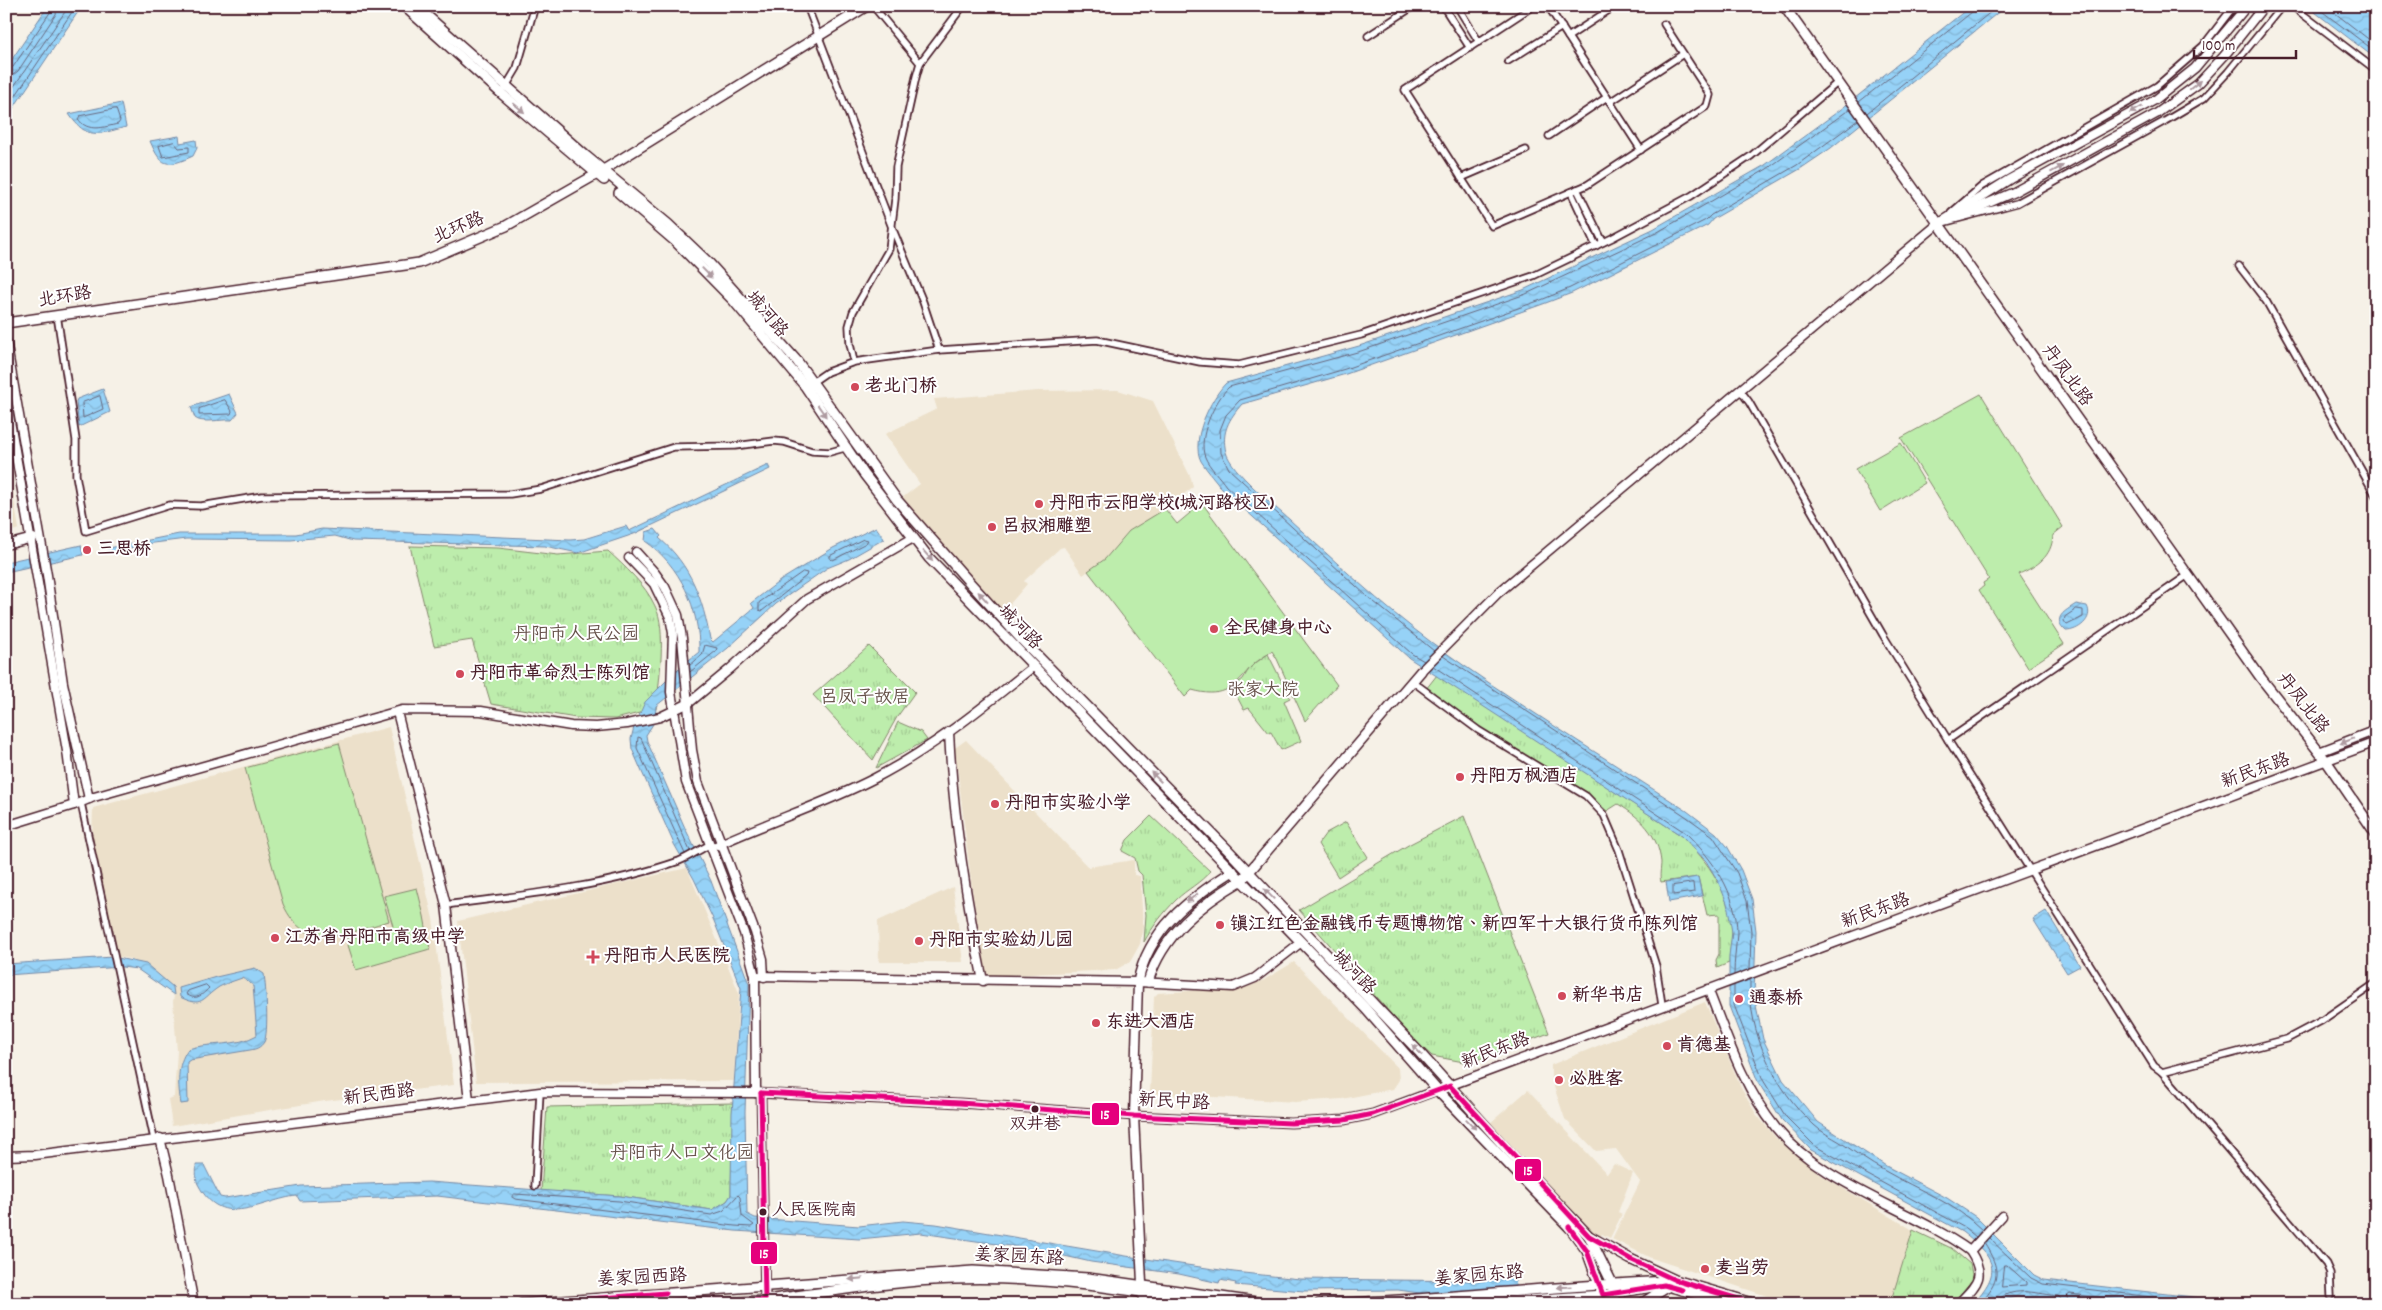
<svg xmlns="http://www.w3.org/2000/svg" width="2382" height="1310" viewBox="0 0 2382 1310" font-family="Dekko,'LXGW WenKai TC',sans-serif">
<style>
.built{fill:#ece0ca}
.grass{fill:url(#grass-tufts);stroke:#84866c}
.garden{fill:#bdedac;stroke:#84866c}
.water{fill:url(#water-waves);stroke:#788aa5}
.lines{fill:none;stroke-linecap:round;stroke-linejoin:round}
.shore{stroke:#68677d;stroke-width:1}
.minor-casing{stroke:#4a1f2b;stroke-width:9}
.tertiary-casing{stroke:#4a1f2b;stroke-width:11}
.secondary-casing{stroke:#4a1f2b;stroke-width:12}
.minor{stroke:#fff;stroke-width:5.5}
.tertiary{stroke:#fff;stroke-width:8}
.secondary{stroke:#fff;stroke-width:9}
.bus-1-casing{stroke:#fff;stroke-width:9}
.bus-1{stroke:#e5007d;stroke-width:5}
.oneway{fill:#ae9aa0}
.poi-dot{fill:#d1495b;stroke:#fff;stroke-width:2}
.bus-dot{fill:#4a1f2b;stroke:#fff;stroke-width:2}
.labels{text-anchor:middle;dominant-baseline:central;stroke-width:4;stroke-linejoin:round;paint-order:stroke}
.bus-label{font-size:17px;fill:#4a1f2b;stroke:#fff}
.street-label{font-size:18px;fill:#4a1f2b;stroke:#fff}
.poi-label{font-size:18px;font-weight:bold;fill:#4a1f2b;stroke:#fff;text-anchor:start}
.park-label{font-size:18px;fill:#67524b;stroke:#fff}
.line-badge{stroke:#fff;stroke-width:2}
.badge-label{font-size:14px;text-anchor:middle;font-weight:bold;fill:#fff}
</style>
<defs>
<pattern id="grass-tufts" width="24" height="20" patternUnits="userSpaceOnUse" patternTransform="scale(1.25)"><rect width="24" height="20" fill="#bdedac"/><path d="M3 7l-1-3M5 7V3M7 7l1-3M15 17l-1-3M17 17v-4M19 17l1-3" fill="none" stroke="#a4cb94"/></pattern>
<pattern id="water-waves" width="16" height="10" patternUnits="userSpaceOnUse" patternTransform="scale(1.25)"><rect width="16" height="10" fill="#96d2f7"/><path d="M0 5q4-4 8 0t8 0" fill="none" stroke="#83b4d4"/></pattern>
</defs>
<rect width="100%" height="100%" fill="#f6f1e7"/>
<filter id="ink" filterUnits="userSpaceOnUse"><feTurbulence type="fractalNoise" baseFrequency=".02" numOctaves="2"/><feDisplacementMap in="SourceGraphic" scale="10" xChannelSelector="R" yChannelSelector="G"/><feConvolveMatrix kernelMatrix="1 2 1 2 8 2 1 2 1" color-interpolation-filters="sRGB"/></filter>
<g filter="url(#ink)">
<g class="built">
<path d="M1118,390L1153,401L1191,478L1193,487L1154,517L1129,531L1105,559L1083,575L1064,547L1060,548L1024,581L1027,584L1002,613L902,498L920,484L885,434L937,409L934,399L1038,391Z"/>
<path d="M6,453L19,529L6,533Z"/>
<path d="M389,727L433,919L454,1085L325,1101L172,1126L168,1099L174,1097L177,1051L173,1002L174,995L131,959L119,957L92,837L93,808Z"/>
<path d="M966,740L1088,867L1134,860V875L1140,876L1143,926L1140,944L1130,962L1115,970L986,976L972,889L955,748Z"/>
<path d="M687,868L739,993L734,1081L476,1082L458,921Z"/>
<path d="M953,887L963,962H879L878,921Z"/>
<path d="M1294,962L1398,1068L1399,1080L1393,1089L1342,1099L1295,1102L1150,1093L1154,997L1158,993L1247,987L1264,980Z"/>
<path d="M1705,1002L1741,1088L1756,1114L1776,1138L1821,1175L1913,1230L1890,1304H1833L1767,1296L1651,1258L1612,1239L1640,1182L1616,1149L1596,1151L1565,1119L1551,1078V1065Z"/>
<path d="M1528,1090L1607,1174L1614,1164L1633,1173L1618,1212L1622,1214L1610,1238L1602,1234L1600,1237L1588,1230L1489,1124Z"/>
</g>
<g class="grass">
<path d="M410,546L498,548L558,555L608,551C625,567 645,584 655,606C667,628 659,683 656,709L615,719L576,718L491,704L472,640L434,646Z"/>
<path d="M869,646L915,692L897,717L873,760L813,695Z"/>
<path d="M1268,654L1290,698L1284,701L1301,741L1281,750L1271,732L1269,733L1249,708L1244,710L1232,687L1243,679L1250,667Z"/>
<path d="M1437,675L1682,836C1709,863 1730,892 1732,931C1732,942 1729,952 1729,963L1717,968L1716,960L1719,954V914L1707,915L1698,877L1661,882C1659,875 1661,869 1661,862C1658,834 1641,818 1618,804L1607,811L1587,794L1480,728L1426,689Z"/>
<path d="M898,722L921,732L927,740L876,768Z"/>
<path d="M1151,816L1210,871C1201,883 1187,889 1176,900C1164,912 1153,926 1144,942L1146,915L1142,875L1138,871L1135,858L1122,851L1127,840Z"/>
<path d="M1464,816L1549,1033L1469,1063L1432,1056L1414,1040L1299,910L1410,844Z"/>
<path d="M1346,822L1368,857L1338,877L1318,844L1326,833Z"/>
<path d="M733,1103L731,1195L727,1201L712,1210L620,1196L541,1191L547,1107Z"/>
<path d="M1913,1230L1951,1248L1970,1264L1973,1279L1952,1304H1890Z"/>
</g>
<g class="garden">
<path d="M1981,394L2063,527L2053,535C2052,557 2037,566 2019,574L2064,644L2028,668L1979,590L1984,586L1983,583L1989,579L1901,438Z"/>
<path d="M1901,443L1925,483L1880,511L1855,469Z"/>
<path d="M1202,503L1337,685L1305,721L1277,659L1272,651C1265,656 1255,662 1250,668C1232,690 1221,698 1192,690L1185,697L1088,571L1105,559L1129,531L1165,509L1177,524Z"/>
<path d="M339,743L389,921C347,933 306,955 283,904L245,768Z"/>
<path d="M417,888L424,916L430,949L356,970L346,939L393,926L384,896Z"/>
</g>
<g class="water">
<path d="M48,6H82L6,119V68Z"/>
<path d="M1971,6H2006L1831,148L1800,169L1713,219L1708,225L1572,293L1543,304L1346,374L1242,404C1229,419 1221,432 1226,452C1231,471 1274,506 1290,520C1336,562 1381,605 1431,642C1513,702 1601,755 1687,811L1716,833L1727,846L1741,870L1752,899L1756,931L1754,996L1763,1039L1783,1080L1818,1122L1886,1166L1947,1198L1976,1217L2034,1275L2044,1280L2255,1304H2078L2017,1297L2007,1299L2000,1304H1972C2003,1271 1996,1259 1962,1232L1811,1150L1782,1120L1758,1082L1729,1006V956L1732,932L1727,903L1718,881L1706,861L1682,836L1409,658L1222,489C1216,480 1207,471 1201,461C1190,440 1211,398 1226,383L1359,346L1523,290L1653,229L1765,165L1840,110Z"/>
<path d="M2307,6H2376V59Z"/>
<path d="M121,103L126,127C98,134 87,141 69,114Z"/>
<path d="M179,136L180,143L196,140L197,148L193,156C167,168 161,167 150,141Z"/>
<path d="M103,389L110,412L79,427L76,402L77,399Z"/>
<path d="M229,394L238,413L232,420C222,419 201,424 195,418L191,407Z"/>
<path d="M768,465L770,469L634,534L578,553L545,546L353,541L335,536L291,540L186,539L146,544L105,554L104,549L179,534H296L322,529L570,540L584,539L626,526L629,531Z"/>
<path d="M876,527L884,539L849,559L827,568L776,604L728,648L656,706L655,721L646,735L647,741L685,828L711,881L749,984L745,1112L747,1214L755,1218L859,1226L903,1221L936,1224L1126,1256L1234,1272L1300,1279L1484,1281L1514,1276L1516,1286L1490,1291L1427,1294L1398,1290L1304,1291L1235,1285L1236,1283L1220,1280L1219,1283L1179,1274L1091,1262L1038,1250L921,1233L859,1239L735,1231L437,1196L300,1201L297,1196C263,1199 222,1232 198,1184C195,1179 197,1171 196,1165H204L220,1197L225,1198L301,1186L429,1182L620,1196L712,1210L727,1201L731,1195V1185L732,1113L741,988L714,921L694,879L674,844L642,772L632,749L631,739L634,727L645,702L680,667L699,652C700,609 680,565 645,541L646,532L655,529L661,536L659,538C691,565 703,600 710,639L713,642L754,608L751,603L781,580L833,548Z"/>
<path d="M81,545L83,555L6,572V562Z"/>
<path d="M2076,604L2087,606C2094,619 2078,631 2066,631C2051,618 2065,611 2076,604Z"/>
<path d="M1698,877L1702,896L1669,902L1666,882Z"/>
<path d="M2046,911L2080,966L2067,973L2033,919Z"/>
<path d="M113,957L146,964L173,987L174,995L137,969L122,967L6,975V964Z"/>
<path d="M255,968L264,974C266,987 269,1033 264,1042C260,1048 256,1049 250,1050L190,1060L187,1062L188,1103L181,1104C178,1086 176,1065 188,1049C210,1042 237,1047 257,1035L253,985L242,978C234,981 226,983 219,987C201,999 203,1008 180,997L179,988L216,977Z"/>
</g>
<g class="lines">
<g class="shore">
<path d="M2315,6L2376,52"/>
<path d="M2326,6L2376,45"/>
<path d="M6,70L13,67L51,11L52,6"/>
<path d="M6,76L13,75L18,71L56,14L58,6"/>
<path d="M6,98L69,6"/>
<path d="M1859,102L1972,12L1974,6"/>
<path d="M116,109L120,121L118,124C104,127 88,133 78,119L80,116Z"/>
<path d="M6,110L76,6"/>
<path d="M1867,113L1998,6"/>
<path d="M174,142L179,148L189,147V152L163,157L159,146Z"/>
<path d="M100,396L103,409L83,418L82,403Z"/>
<path d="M225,400L232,411L231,414L199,415V409Z"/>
<path d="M864,539L868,540L866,543L833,560L830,559V556Z"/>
<path d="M803,572L807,573L806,576L762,611L759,610V603Z"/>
<path d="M2077,609L2083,610V617L2067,625L2064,621L2065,617Z"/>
<path d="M1434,651L1368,597L1229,469L1221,453L1220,430L1226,415L1240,400L1345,369L1541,300L1570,288L1706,220L1711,215L1797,165L1858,120"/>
<path d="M1443,656L1684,815L1713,836L1737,873L1747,901L1751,931L1750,969"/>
<path d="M1424,661L1412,654L1226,486C1220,477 1209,467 1205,457C1197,438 1215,400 1229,387L1361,351L1526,294L1656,233L1767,169L1850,109"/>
<path d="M689,666L702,655L705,645L717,648L716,651L690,672"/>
<path d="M1433,666L1686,833C1713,860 1737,892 1737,933C1736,947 1734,961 1734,975"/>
<path d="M685,854L637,748L638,737L641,738L690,851"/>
<path d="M1693,883L1694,892L1673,895V886Z"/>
<path d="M1750,980C1748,1034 1775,1089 1814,1125C1821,1132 1832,1137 1840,1142C1855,1152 1869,1163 1885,1171C1918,1190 1955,1203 1982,1230"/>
<path d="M206,985L209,988C201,996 196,1001 186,994L188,991Z"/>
<path d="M1734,985V1005L1763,1080L1786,1117L1815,1146L1965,1228L1976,1237"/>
<path d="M515,1194L619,1201L711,1215L723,1211L738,1195L740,1197L742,1216L754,1225L751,1227L735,1226L515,1199L512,1197Z"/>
<path d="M1989,1238L2031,1278L2043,1284L2211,1304"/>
<path d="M2004,1265H2007L2026,1282V1285L2002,1287Z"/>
<path d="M1979,1304C2001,1280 2001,1270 1984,1243"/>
<path d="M1998,1304L1999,1299C2014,1286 2040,1294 2058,1296L2061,1299L2062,1304"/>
<path d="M2068,1304L2067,1296L2070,1294L2156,1304"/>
</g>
<defs>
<g id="minor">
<path d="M807,6L891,225L923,302L939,350"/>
<path d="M873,6L920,63"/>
<path d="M1443,6L1470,48"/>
<path d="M1457,6L1479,42"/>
<path d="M1533,6L1405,90L1492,226L1587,185L1707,106L1710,95L1664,24"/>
<path d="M1548,6L1641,150"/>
<path d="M2292,6L2376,70"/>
<path d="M1368,36L1414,6"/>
<path d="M1568,37L1615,6"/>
<path d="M1508,61L1562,27"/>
<path d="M505,88L517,68L535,6"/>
<path d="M1610,102L1683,54"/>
<path d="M1549,136L1607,97"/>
<path d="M1461,178L1526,150"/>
<path d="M1577,189L1603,242"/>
<path d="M1571,192L1596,246"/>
<path d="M1951,213L1982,186L2157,86L2203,46L2234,6"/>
<path d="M1942,223L2017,203L2165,121L2204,98L2228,72L2282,6"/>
<path d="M2239,266L2266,301L2376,496"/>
<path d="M57,315L76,440V475L86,531L170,505L201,506L262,496L510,494L541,489L674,447L735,446L774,441L784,442L812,451L830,452L848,447"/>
<path d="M854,362L850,344L849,326L853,312L889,249L895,199L896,167L916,77L920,63L963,6"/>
<path d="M811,383L827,372L854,362L939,350L1097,340L1200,362L1239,365L1361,335L1533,276L1612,238L1691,196L1751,156L1837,83"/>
<path d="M1740,390L1749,402L1883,635L1948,740L2154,1066L2162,1072L2287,1039L2321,1021L2376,983"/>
<path d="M1412,681L1478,730L1586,796L1604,815L1619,850L1656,966L1662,1005"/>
<path d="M1948,740L2188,575"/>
<path d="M81,803L154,1139"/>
<path d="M446,905C524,895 604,887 679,861C689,857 699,850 709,845"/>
<path d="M2162,1072L2326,1264L2330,1273L2331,1296"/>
<path d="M535,1186L540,1092"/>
</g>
<g id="tertiary">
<path d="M1958,216L2014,192L2156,114L2198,84L2224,56L2264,6"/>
<path d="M6,341L47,575L63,683L89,799"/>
<path d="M6,398L67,751L74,805L6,826"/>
<path d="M6,545L33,538"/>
<path d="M636,552L655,573L665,587L678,615L682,638L692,750L698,782L755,932L763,959L764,977"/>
<path d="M629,558L654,584L670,617L673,633L671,692L686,782L744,933L755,976L756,1093"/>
<path d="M1421,671L1498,593L1938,224L2010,179L2155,100L2195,68L2247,6"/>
<path d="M397,712L446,905L469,1100"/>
<path d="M949,732C953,816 966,899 983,981"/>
<path d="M2319,752L2376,730"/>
<path d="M74,805L94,797L402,710L481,711L571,726L596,727L627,724L660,717L689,703L730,669L807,599L913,538"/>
<path d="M718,845C770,821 825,804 875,778C933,748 983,707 1034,666"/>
<path d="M755,976L1138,982L1233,987L1255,978L1300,943"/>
<path d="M1138,982L1134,1116L1143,1304"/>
<path d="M1708,989C1727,1037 1743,1087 1776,1128C1824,1186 1910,1208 1970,1251"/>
<path d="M761,1093L765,1304"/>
<path d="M160,1138L169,1175L194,1304"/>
<path d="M6,1156L35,1155L540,1092L756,1093L960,1103L1134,1116L1291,1123L1344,1120L1373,1114L2376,742"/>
<path d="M1958,1304C1977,1284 1987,1277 1970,1251L2002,1216"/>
</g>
<g id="secondary">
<path d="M404,6L502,94L604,180"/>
<path d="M416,6L586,156L668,224L709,263L797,361L897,500L971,584L1022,640L1227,849L1420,1053L1510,1153L1589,1236L1630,1259L1675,1280L1756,1304"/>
<path d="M1784,6L2261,678L2327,762L2376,834"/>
<path d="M619,193L676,242L733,300L805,386L864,474L929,558L1365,1008L1437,1090L1571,1229L1587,1251L1606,1304"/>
<path d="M6,323L419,263L506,226L597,174L867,6"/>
<path d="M1138,982C1148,930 1190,898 1233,871"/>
<path d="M1148,982C1162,935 1201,904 1242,880L1421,671"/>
<path d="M1589,1236L1612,1283L1616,1304"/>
<path d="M522,1304L973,1271L1088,1278L1270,1304"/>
<path d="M644,1304C684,1302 725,1305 765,1300C828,1292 891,1281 954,1279C1040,1276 1129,1289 1214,1304"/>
<path d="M1319,1304C1437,1301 1555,1285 1673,1281"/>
<path d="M1465,1304L1603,1295L1664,1285L1732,1304"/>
<path d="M1641,1304L1666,1288"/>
</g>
</defs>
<use href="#minor" class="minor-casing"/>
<use href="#tertiary" class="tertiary-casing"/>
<use href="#secondary" class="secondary-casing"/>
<use href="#minor" class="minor"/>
<use href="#tertiary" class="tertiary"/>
<use href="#secondary" class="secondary"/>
<defs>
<g id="bus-1">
<path d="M761,1093L960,1103L1134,1116L1291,1123L1344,1120L1373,1114L1450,1086L1589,1236L1630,1259L1675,1280L1755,1304"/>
<path d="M1569,1227L1587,1251L1603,1295L1664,1285L1682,1290"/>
<path d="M525,1304L666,1293"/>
<path d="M652,1304L765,1300L761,1093"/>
</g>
</defs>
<use href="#bus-1" class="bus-1-casing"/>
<use href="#bus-1" class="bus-1"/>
</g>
<defs><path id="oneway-solid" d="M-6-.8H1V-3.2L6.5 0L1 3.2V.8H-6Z" transform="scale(1.25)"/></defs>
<g class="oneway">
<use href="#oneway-solid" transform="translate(2195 85) rotate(-40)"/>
<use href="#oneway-solid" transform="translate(519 108) rotate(40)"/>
<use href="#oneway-solid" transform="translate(2136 110) rotate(152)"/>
<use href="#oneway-solid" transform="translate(2057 169) rotate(-29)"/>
<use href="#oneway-solid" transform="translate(707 273) rotate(46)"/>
<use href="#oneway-solid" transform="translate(822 411) rotate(55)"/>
<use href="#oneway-solid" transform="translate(928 556) rotate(49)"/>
<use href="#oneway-solid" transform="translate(983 597) rotate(-132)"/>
<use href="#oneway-solid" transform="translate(2347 741) rotate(159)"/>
<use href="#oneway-solid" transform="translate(1156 777) rotate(-135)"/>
<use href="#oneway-solid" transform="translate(1269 894) rotate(-134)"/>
<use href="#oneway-solid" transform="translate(1192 898) rotate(142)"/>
<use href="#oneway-solid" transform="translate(1417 1050) rotate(-133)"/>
<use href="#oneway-solid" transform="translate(1471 1124) rotate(46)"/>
<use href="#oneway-solid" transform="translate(856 1279) rotate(175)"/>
<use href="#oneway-solid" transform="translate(1564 1287) rotate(176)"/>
</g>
</g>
<g class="poi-dot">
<circle cx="855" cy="387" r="5"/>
<circle cx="1039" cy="504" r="5"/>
<circle cx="992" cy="527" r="5"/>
<circle cx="87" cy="550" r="5"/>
<circle cx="1214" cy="629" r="5"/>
<circle cx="460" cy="674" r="5"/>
<circle cx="1460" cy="777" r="5"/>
<circle cx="995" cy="804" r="5"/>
<circle cx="1220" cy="925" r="5"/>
<circle cx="275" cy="938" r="5"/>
<circle cx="919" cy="941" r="5"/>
<path d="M590.5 949.5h5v5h5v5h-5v5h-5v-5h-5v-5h5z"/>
<circle cx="1562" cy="996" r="5"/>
<circle cx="1739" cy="999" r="5"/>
<circle cx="1096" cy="1023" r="5"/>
<circle cx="1667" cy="1046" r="5"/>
<circle cx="1559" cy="1080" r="5"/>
<circle cx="1705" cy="1269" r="5"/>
</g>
<g class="bus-dot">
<circle cx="1035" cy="1109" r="4.5"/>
<circle cx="763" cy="1212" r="4.5"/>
</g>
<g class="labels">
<g class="bus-label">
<text x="1035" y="1126">双井巷</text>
<text x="772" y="1212" text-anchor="start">人民医院南</text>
</g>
<g class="street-label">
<text transform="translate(459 229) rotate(-23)">北环路</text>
<text transform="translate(65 298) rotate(-9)">北环路</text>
<text transform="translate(766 315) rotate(50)">城河路</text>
<text transform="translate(2066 376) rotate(54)">丹凤北路</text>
<text transform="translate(1019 628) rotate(46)">城河路</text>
<text transform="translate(2302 704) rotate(52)">丹凤北路</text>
<text transform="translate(2256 772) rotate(-20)">新民东路</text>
<text transform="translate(1876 912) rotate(-20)">新民东路</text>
<text transform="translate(1353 973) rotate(46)">城河路</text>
<text transform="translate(1496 1052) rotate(-21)">新民东路</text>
<text transform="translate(379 1096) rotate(-7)">新民西路</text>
<text transform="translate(1174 1103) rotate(3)">新民中路</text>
<text transform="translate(1019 1258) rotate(3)">姜家园东路</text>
<text transform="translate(1479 1277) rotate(-5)">姜家园东路</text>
<text transform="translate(642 1279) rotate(-3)">姜家园西路</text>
</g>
<g class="poi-label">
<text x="865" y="387">老北门桥</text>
<text x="1049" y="504">丹阳市云阳学校(城河路校区)</text>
<text x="1002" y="527">吕叔湘雕塑</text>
<text x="97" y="550">三思桥</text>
<text x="1224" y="629">全民健身中心</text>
<text x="470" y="674">丹阳市革命烈士陈列馆</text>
<text x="1470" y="777">丹阳万枫酒店</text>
<text x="1005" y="804">丹阳市实验小学</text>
<text x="1230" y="925">镇江红色金融钱币专题博物馆、新四军十大银行货币陈列馆</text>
<text x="285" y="938">江苏省丹阳市高级中学</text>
<text x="929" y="941">丹阳市实验幼儿园</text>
<text x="604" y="957">丹阳市人民医院</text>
<text x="1572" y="996">新华书店</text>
<text x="1749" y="999">通泰桥</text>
<text x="1106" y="1023">东进大酒店</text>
<text x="1677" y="1046">肯德基</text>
<text x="1569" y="1080">必胜客</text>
<text x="1715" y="1269">麦当劳</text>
</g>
<g class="park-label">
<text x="576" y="635">丹阳市人民公园</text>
<text x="1263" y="691">张家大院</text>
<text x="865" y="698">吕凤子故居</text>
<text x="682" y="1154">丹阳市人口文化园</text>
</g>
</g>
<g class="line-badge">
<rect x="1091" y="1102" width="29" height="24" rx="5" fill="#e5007d"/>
<rect x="1514" y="1158" width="28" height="24" rx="5" fill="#e5007d"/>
<rect x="750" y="1241" width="28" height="24" rx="5" fill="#e5007d"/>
</g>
<g class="badge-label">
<text x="1105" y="1119">15</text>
<text x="1528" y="1175">15</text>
<text x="764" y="1258">15</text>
</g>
<rect width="2382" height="1310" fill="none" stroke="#fff" stroke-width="25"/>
<rect x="12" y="12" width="2357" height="1285" fill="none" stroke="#4a1f2b" stroke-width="2" filter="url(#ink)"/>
<path d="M2194 50v8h102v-8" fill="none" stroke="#4a1f2b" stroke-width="2.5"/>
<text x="2202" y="50" font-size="15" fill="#4a1f2b" stroke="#ffffff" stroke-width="4" paint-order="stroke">100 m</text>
</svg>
